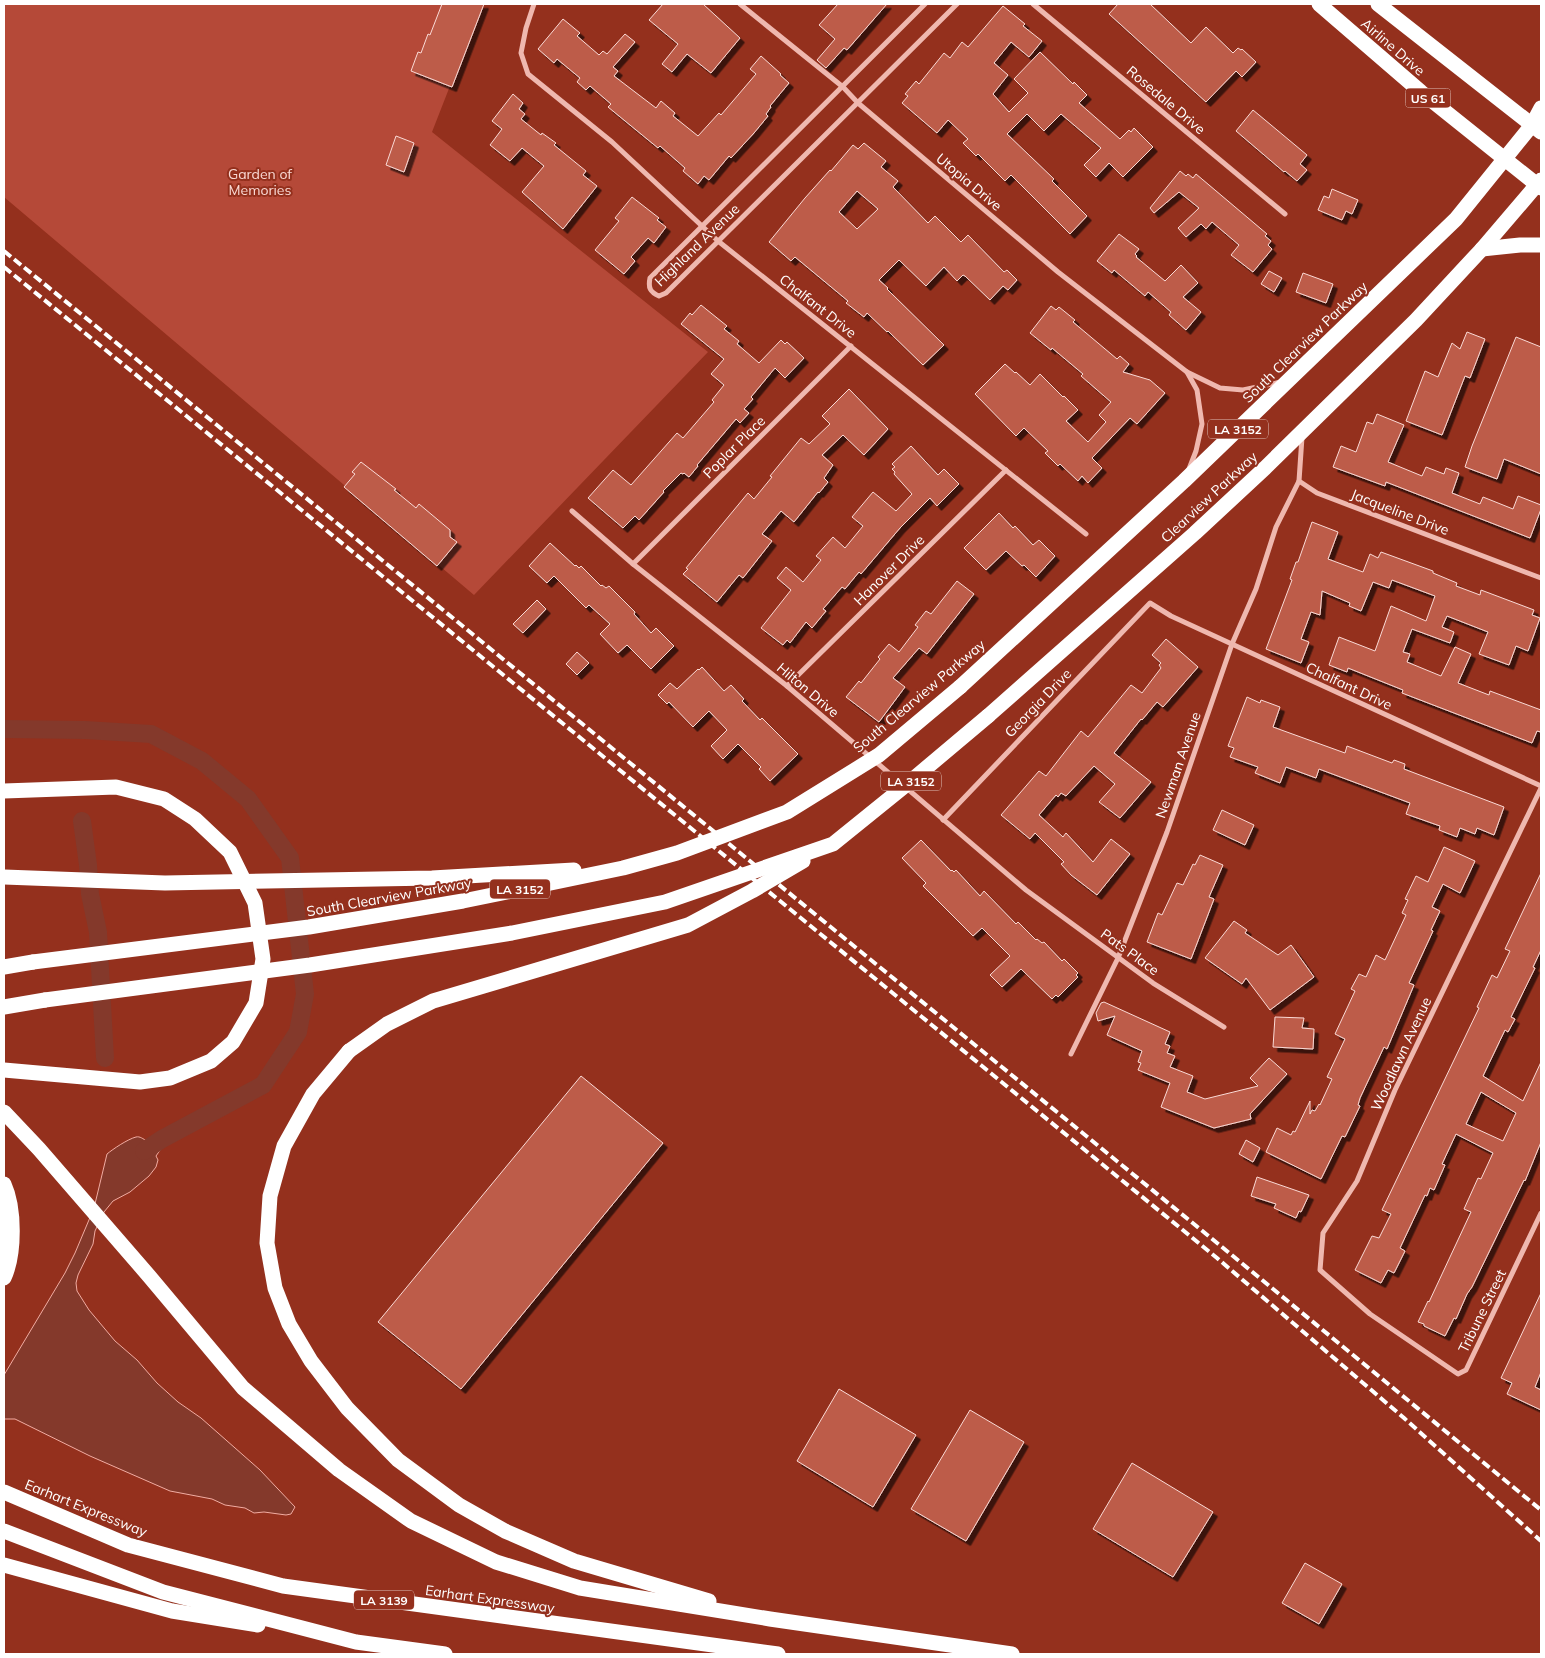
<svg xmlns="http://www.w3.org/2000/svg" width="1545" height="1658" viewBox="0 0 1545 1658" font-family="Mulish,sans-serif">
<style>
.green{fill:#b54938}
.water{fill:#84392b;stroke:#f1aca2}
.lines{fill:none;stroke-linecap:round;stroke-linejoin:round}
.stream{stroke:#f1aca2;stroke-width:5}
.canal{stroke:#84392b;stroke-width:18}
.building{fill:#bd5b4a;stroke:#fadad5;fill-rule:evenodd;filter:url(#shadow)}
.street{stroke:#efb8af;stroke-width:5}
.highway{stroke:#fff;stroke-width:15}
.rail{stroke:#fff;stroke-width:4;stroke-dasharray:9 4;stroke-linecap:butt}
.highway-bridge{stroke:#fff;stroke-width:15}
.labels{text-anchor:middle;dominant-baseline:central;stroke-width:4;stroke-linejoin:round;paint-order:stroke}
.shield{fill:#94301d;stroke:#dfc1bb;stroke-width:1}
.shield-label{font-size:12px;font-weight:bold;fill:#fff}
.street-label{font-size:14px;fill:#fff;stroke:#94301d}
.park-label{font-size:14px;fill:#fadad5;stroke:#94301d}
</style>
<defs>
<filter id="shadow"><feDropShadow dx="4.5" dy="4.5" stdDeviation="0" flood-color="#0009"/></filter>
</defs>
<rect width="100%" height="100%" fill="#94301d"/>
<path class="green" d="M4,4H482L432,132L708,352L474,595L4,197Z"/>
<path class="water" d="M161,1134L165,1143L156,1156L158,1160L156,1167L149,1176L130,1192L113,1201L104,1212L95,1231L93,1244L78,1275L76,1283L77,1291L89,1310L115,1341L137,1360L157,1383L178,1402L201,1418L260,1470L295,1507L291,1514L286,1515L264,1512L254,1513L245,1508L225,1505L212,1499L170,1491L90,1456L15,1419H4V1375L65,1273L75,1253L94,1208L107,1154C113,1149 128,1139 136,1137C140,1136 143,1139 147,1141Z"/>
<g class="lines">
<g class="stream">
<path d="M90,912H94"/>
<path d="M91,920H96"/>
</g>
<g class="canal">
<path d="M4,729L85,730L151,734L202,761L248,799L290,858L305,994L298,1032L263,1085L162,1139L144,1151"/>
<path d="M82,821L88,865L90,894L98,932L105,1058"/>
</g>
</g>
<g class="building">
<path d="M442,4H484L452,87L411,71L418,52L421,53L428,34L430,35Z"/>
<path d="M663,4H703L740,38L711,73L687,54L672,72L662,64L678,44L649,20Z"/>
<path d="M838,4H887L847,50L844,48L826,68L817,60L835,39L819,25Z"/>
<path d="M1118,4H1150L1191,43L1206,27L1233,53L1238,48L1241,50L1242,49L1256,62L1242,77L1236,71L1206,102L1109,14Z"/>
<path d="M1003,6L1025,24L1023,26L1042,41L1029,57L1011,42L994,63L1008,75L993,94L1009,112L1028,93L1014,79L1040,52L1073,84L1074,82L1087,95L1079,103L1120,139L1129,130L1131,132L1134,128L1153,147L1123,177L1109,163L1096,177L1084,165L1101,148L1061,114L1044,131L1027,114L1007,134L1054,179L1052,181L1087,216L1070,234L1011,175L1005,181L978,154L976,156L963,143L968,139L948,120L937,133L902,103L908,96L905,94L916,81L919,84L944,53L950,58L962,42L968,47Z"/>
<path d="M563,19L580,33L577,36L599,55L603,51L607,54L625,34L635,42L613,67L618,71L614,76L656,108L661,101L675,113L673,116L698,136L719,113L721,115L756,74L750,69L761,56L781,74L780,75L789,83L770,106L771,107L766,114L768,116L754,133L731,158L729,156L709,180L704,176L698,184L683,171L685,168L660,146L658,148L608,107L611,104L590,86L586,90L577,82L580,78L557,59L554,63L538,49Z"/>
<path d="M513,94L523,103L519,109L525,114L521,119L541,135L542,133L556,143L554,145L586,171L583,175L597,186L563,229L522,192L544,166L522,148L510,161L490,145L502,129L492,121Z"/>
<path d="M1253,110L1307,155L1300,164L1307,170L1297,181L1285,171L1284,172L1236,131Z"/>
<path d="M396,136L414,143L404,172L386,165Z"/>
<path d="M864,143L886,161L881,167L898,181L893,187L928,223L935,216L961,242L968,235L1004,272L1007,270L1017,280L1008,290L1003,286L990,300L965,276L963,275L957,281L944,267L926,286L899,260L879,280L888,288L887,289L892,294L944,345L923,365L888,331L887,332L867,313L864,317L846,303L848,301L795,257L791,261L769,242L805,198L830,170L831,171L853,145L858,149ZM857,191L878,209L857,229L839,212Z"/>
<path d="M1180,171L1186,176L1188,174L1193,178L1196,174L1267,234L1265,236L1271,241L1268,245L1272,249L1253,272L1231,255L1239,245L1212,222L1206,229L1201,224L1186,237L1178,228L1199,208L1179,192L1154,213L1150,208Z"/>
<path d="M1332,189L1358,200L1352,214L1346,211L1342,220L1318,210L1324,196L1329,198Z"/>
<path d="M632,197L659,218L657,220L666,227L654,243L648,238L631,257L635,261L624,274L595,250L619,221L615,218Z"/>
<path d="M1119,234L1139,249L1135,254L1137,256L1136,257L1165,281L1181,265L1198,283L1183,297L1201,312L1186,330L1169,315L1171,312L1148,292L1145,296L1114,270L1112,273L1097,261Z"/>
<path d="M1269,271L1282,278L1274,292L1261,284Z"/>
<path d="M1303,273L1333,284L1326,303L1296,292Z"/>
<path d="M701,305L727,326L724,329L739,341L737,344L759,363L781,340L785,344L787,342L804,358L785,378L775,368L751,397L753,399L744,409L749,413L740,423L736,419L697,465L698,466L689,477L684,473L683,474L681,473L663,491L664,492L639,520L635,516L623,528L588,498L613,470L631,485L677,433L683,438L714,402L712,400L724,385L711,374L724,359L681,324L690,313L692,315Z"/>
<path d="M1051,306L1056,310L1059,307L1075,320L1073,322L1117,359L1120,356L1129,364L1123,372L1150,380L1165,393L1137,424L1130,418L1092,458L1102,468L1088,483L1082,476L1078,481L1060,464L1058,466L1045,453L1048,451L1024,428L1016,436L975,394L1005,364L1015,373L1016,372L1030,385L1040,374L1063,397L1064,396L1078,410L1066,421L1088,442L1106,422L1099,415L1111,402L1081,376L1083,374L1052,348L1051,350L1030,333Z"/>
<path d="M1467,332L1485,339L1470,378L1465,376L1442,435L1406,421L1425,371L1438,377L1452,343L1460,349Z"/>
<path d="M1516,337L1541,347V474L1504,459L1497,479L1465,467L1472,446Z"/>
<path d="M849,389L888,429L864,455L843,435L822,455L833,465L824,478L828,482L819,493L818,492L794,522L781,511L762,534L772,541L743,578L739,575L717,602L683,574L688,569L686,568L748,493L754,499L772,477L770,476L801,438L809,444L830,424L822,416Z"/>
<path d="M1377,414L1404,425L1388,462L1422,476L1426,467L1444,474L1446,468L1459,473L1452,493L1480,504L1483,497L1513,509L1518,496L1541,505V509L1530,538L1386,482L1385,486L1333,467L1341,446L1356,452L1367,422L1373,424Z"/>
<path d="M911,446L938,475L944,469L959,484L937,506L930,498L900,528L861,574L859,572L845,589L842,587L823,609L826,611L812,628L806,622L790,643L787,640L783,645L761,628L791,590L777,578L786,567L803,582L821,560L816,556L833,537L845,548L863,526L852,517L873,492L896,511L912,494L894,474L895,472L892,469L895,467L892,464Z"/>
<path d="M361,462L396,489L394,490L416,508L419,504L450,530V537L457,542L437,566L344,487L355,474L352,472Z"/>
<path d="M999,513L1013,528L1015,526L1033,545L1039,540L1055,556L1036,577L1024,565L1022,566L1006,551L986,570L964,548Z"/>
<path d="M1312,522L1338,532L1328,559L1363,572L1370,554L1378,558L1381,552L1433,571V573L1457,583L1456,586L1480,595L1481,590L1534,610L1532,615L1540,618L1528,651L1516,646L1509,665L1479,654L1488,632L1447,616L1442,627L1454,632L1450,643L1412,629L1403,652L1410,654L1407,662L1441,676L1455,647L1471,654L1458,683L1489,695L1490,691L1541,710V732L1537,731L1532,743L1402,693L1403,690L1348,668L1347,672L1329,665L1339,637L1375,651L1391,606L1426,621L1435,596L1392,580L1389,588L1373,582L1361,611L1349,606L1350,603L1322,591L1320,615L1311,612L1301,639L1309,642L1301,663L1266,649L1292,580L1290,579L1296,562H1298Z"/>
<path d="M550,543L575,566L576,565L579,568L581,566L601,586L602,585L606,588L609,586L635,612L634,614L651,633L656,628L674,646L651,669L627,645L618,653L600,634L610,624L589,605L586,608L554,576L547,583L529,566Z"/>
<path d="M957,581L974,594L927,654L919,648L893,678L905,687L879,722L846,697L859,681L861,683L880,659L878,657L889,644L899,652L918,627L915,625L926,611L931,614Z"/>
<path d="M537,600L546,609L523,633L513,624Z"/>
<path d="M1166,639L1198,667L1163,707L1157,702L1142,720L1141,719L1114,753L1151,782L1120,818L1099,802L1115,784L1094,766L1066,796L1061,793L1058,797L1056,795L1039,815L1063,837L1066,833L1093,862L1111,839L1130,854L1097,895L1071,875L1061,864L1064,862L1035,833L1030,839L1001,815L1039,771L1046,776L1081,731L1088,737L1131,685L1142,693L1161,668L1159,665L1161,663L1152,655Z"/>
<path d="M577,652L589,663L577,675L566,664Z"/>
<path d="M702,667L724,691L731,685L744,699L742,701L760,720L762,718L798,754L770,781L759,769L761,767L738,744L723,759L711,746L727,730L709,711L693,727L669,702L667,704L658,695L670,683L677,689L698,669L699,670Z"/>
<path d="M1247,697L1260,703L1261,700L1280,707L1273,727L1345,753L1347,746L1392,763L1394,760L1405,764L1404,769L1504,807L1494,835L1477,828L1475,834L1460,828L1457,837L1439,830L1440,826L1406,814L1410,803L1319,769L1316,778L1286,767L1280,783L1255,773L1258,767L1230,757L1234,748L1228,746Z"/>
<path d="M1222,810L1254,825L1245,845L1213,830Z"/>
<path d="M921,840L951,871L952,870L954,872L956,870L980,896L984,891L1016,924L1018,922L1036,940L1037,939L1042,943L1044,942L1062,961L1064,959L1078,973L1076,975L1078,977L1058,997L1056,995L1052,999L1021,969L1002,987L990,975L1010,956L982,928L973,936L923,886L926,883L902,858Z"/>
<path d="M1444,847L1475,861L1460,893L1443,884L1432,907L1440,911L1431,930L1433,931L1409,983L1414,985L1387,1049L1384,1047L1360,1098L1358,1105L1360,1106L1345,1137L1342,1136L1321,1179L1266,1152L1277,1128L1291,1135L1293,1131L1295,1132L1310,1101V1114L1312,1110L1315,1111L1319,1104L1320,1105L1332,1079L1327,1077L1345,1039L1335,1034L1355,991L1351,989L1359,974L1366,977L1376,955L1385,960L1406,915L1402,913L1408,900L1405,899L1416,876L1428,882Z"/>
<path d="M1200,855L1223,865L1209,897L1214,899L1191,959L1147,942L1158,913L1162,915L1177,883L1183,885L1193,864L1195,865Z"/>
<path d="M1541,873V950L1533,967L1535,968L1511,1017L1515,1019L1508,1032L1505,1030L1483,1076L1523,1101L1541,1062V1142L1525,1181L1524,1180L1472,1287L1467,1294L1456,1319L1454,1318L1445,1336L1424,1326V1324L1418,1322L1428,1301L1429,1302L1471,1212L1464,1209L1478,1178L1481,1179L1493,1153L1456,1134L1442,1164L1445,1165L1434,1190L1430,1188L1427,1196L1425,1195L1400,1248L1405,1251L1394,1273L1388,1270L1381,1283L1355,1270L1372,1236L1379,1238L1391,1214L1382,1210L1479,1008L1477,1007L1492,975L1497,978L1510,951L1505,949ZM1481,1092L1516,1113L1503,1141L1466,1124Z"/>
<path d="M1234,921L1247,930L1245,933L1278,955L1291,945L1314,977L1270,1010L1246,978L1242,984L1205,958Z"/>
<path d="M1104,1002L1170,1032L1165,1044L1170,1046L1167,1053L1175,1056L1170,1067L1193,1076L1187,1092L1205,1099L1258,1086L1250,1078L1269,1058L1287,1074L1250,1114L1251,1119L1214,1128L1161,1107L1170,1083L1138,1070L1141,1063L1138,1062L1142,1051L1107,1035L1115,1016L1098,1021L1096,1013L1101,1003Z"/>
<path d="M1275,1017L1304,1018L1302,1028L1314,1029L1313,1049L1273,1047Z"/>
<path d="M581,1076L663,1143L461,1389L378,1322Z"/>
<path d="M1246,1140L1260,1148L1253,1162L1239,1154Z"/>
<path d="M1257,1177L1309,1195L1301,1212L1299,1211L1296,1218L1274,1208L1276,1204L1251,1196Z"/>
<path d="M1541,1293V1372L1535,1387L1541,1390V1410L1507,1394L1512,1383L1501,1378Z"/>
<path d="M839,1389L916,1435L873,1507L797,1461Z"/>
<path d="M970,1410L1024,1442L966,1541L911,1509Z"/>
<path d="M1132,1463L1213,1512L1173,1577L1093,1529Z"/>
<path d="M1305,1563L1342,1584L1319,1624L1282,1603Z"/>
</g>
<g class="lines">
<g class="street">
<path d="M534,4L526,28L521,53L528,74L612,142L718,241L1086,534"/>
<path d="M740,4L843,87L858,103L1058,272L1187,372L1220,388L1243,390L1281,382"/>
<path d="M925,4L650,278C648,288 650,292 659,296L666,293L957,4"/>
<path d="M1033,4L1285,214"/>
<path d="M1187,372L1197,390L1202,424L1196,451L1189,469"/>
<path d="M1302,437L1299,481L1317,493L1541,578"/>
<path d="M572,511L633,564L787,686L1026,890L1153,983L1224,1027"/>
<path d="M633,564L851,346"/>
<path d="M787,686L1006,470"/>
<path d="M1541,788L1395,1090L1357,1181L1323,1233L1320,1270L1370,1314L1458,1374L1466,1370L1541,1213"/>
<path d="M943,820L1150,603L1171,616L1541,786"/>
<path d="M1071,1054L1118,958L1167,832L1232,644L1256,589L1276,527L1299,481"/>
</g>
<g class="highway">
<path d="M1319,4L1421,92L1541,188"/>
<path d="M1378,4L1541,132"/>
<path d="M1482,249L1520,245H1541"/>
<path d="M960,687L1184,481L1456,219L1532,125L1541,108"/>
<path d="M988,716L1195,533L1265,468L1416,320L1482,249L1541,180"/>
<path d="M4,791L116,787L164,799L195,819L230,852L255,903L263,959L256,1003L233,1042L211,1061L170,1078L140,1082L4,1070"/>
<path d="M4,967L33,962"/>
<path d="M4,1007L45,1000"/>
<path d="M349,1051L313,1094L284,1146L270,1196L267,1243L275,1288L289,1324L311,1361L347,1408L398,1460L459,1505L505,1531L574,1561L709,1601"/>
<path d="M4,1112L39,1149L149,1276L243,1388L339,1470L411,1521L496,1562L580,1588L770,1619L1012,1654"/>
<path d="M4,1184C15,1208 15,1254 4,1278"/>
<path d="M4,1492L128,1545L283,1586L778,1654"/>
<path d="M4,1531L163,1592L356,1642L445,1654"/>
<path d="M4,1565L172,1611L258,1625"/>
</g>
<g class="rail">
<path d="M4,251L1233,1256L1541,1510"/>
<path d="M4,267L1217,1258L1404,1418L1541,1541"/>
</g>
<g class="highway-bridge">
<path d="M4,877L165,883L432,878L574,870"/>
<path d="M33,962L309,927L463,901L623,868L677,853L787,812L879,755L960,687"/>
<path d="M45,1000L310,965L512,933L665,902L833,844L906,785L988,716"/>
<path d="M349,1051L387,1024L433,1001L688,925L752,891L803,861"/>
</g>
</g>
<g class="labels">
<g class="shield">
<rect x="1405.5" y="88.5" width="45" height="19" rx="4"/>
<rect x="1208" y="419.5" width="60" height="19" rx="4"/>
<rect x="881" y="771.5" width="60" height="19" rx="4"/>
<rect x="490" y="879.5" width="60" height="19" rx="4"/>
<rect x="354" y="1590.5" width="60" height="19" rx="4"/>
</g>
<g class="shield-label">
<text x="1428" y="98">US 61</text>
<text x="1238" y="429">LA 3152</text>
<text x="911" y="781">LA 3152</text>
<text x="520" y="889">LA 3152</text>
<text x="384" y="1600">LA 3139</text>
</g>
<g class="street-label">
<text transform="translate(1393 47) rotate(41)">Airline Drive</text>
<text transform="translate(1166 100) rotate(40)">Rosedale Drive</text>
<text transform="translate(969 182) rotate(40)">Utopia Drive</text>
<text transform="translate(697 245) rotate(-44)">Highland Avenue</text>
<text transform="translate(818 306) rotate(38)">Chalfant Drive</text>
<text transform="translate(1305 342) rotate(-44)">South Clearview Parkway</text>
<text transform="translate(734 447) rotate(-45)">Poplar Place</text>
<text transform="translate(1209 497) rotate(-43)">Clearview Parkway</text>
<text transform="translate(1400 512) rotate(21)">Jacqueline Drive</text>
<text transform="translate(889 570) rotate(-45)">Hanover Drive</text>
<text transform="translate(1349 686) rotate(25)">Chalfant Drive</text>
<text transform="translate(808 690) rotate(40)">Hilton Drive</text>
<text transform="translate(919 696) rotate(-40)">South Clearview Parkway</text>
<text transform="translate(1038 703) rotate(-46)">Georgia Drive</text>
<text transform="translate(1178 765) rotate(-71)">Newman Avenue</text>
<text transform="translate(389 897) rotate(-10)">South Clearview Parkway</text>
<text transform="translate(1130 952) rotate(36)">Pats Place</text>
<text transform="translate(1401 1054) rotate(-65)">Woodlawn Avenue</text>
<text transform="translate(1482 1311) rotate(-64)">Tribune Street</text>
<text transform="translate(86 1508) rotate(22)">Earhart Expressway</text>
<text transform="translate(490 1599) rotate(8)">Earhart Expressway</text>
</g>
<g class="park-label">
<text x="260" y="174">Garden of<tspan x="260" dy="16">Memories</tspan></text>
</g>
</g>
<rect width="1545" height="1658" fill="none" stroke="#ffffff" stroke-width="10"/>
</svg>
